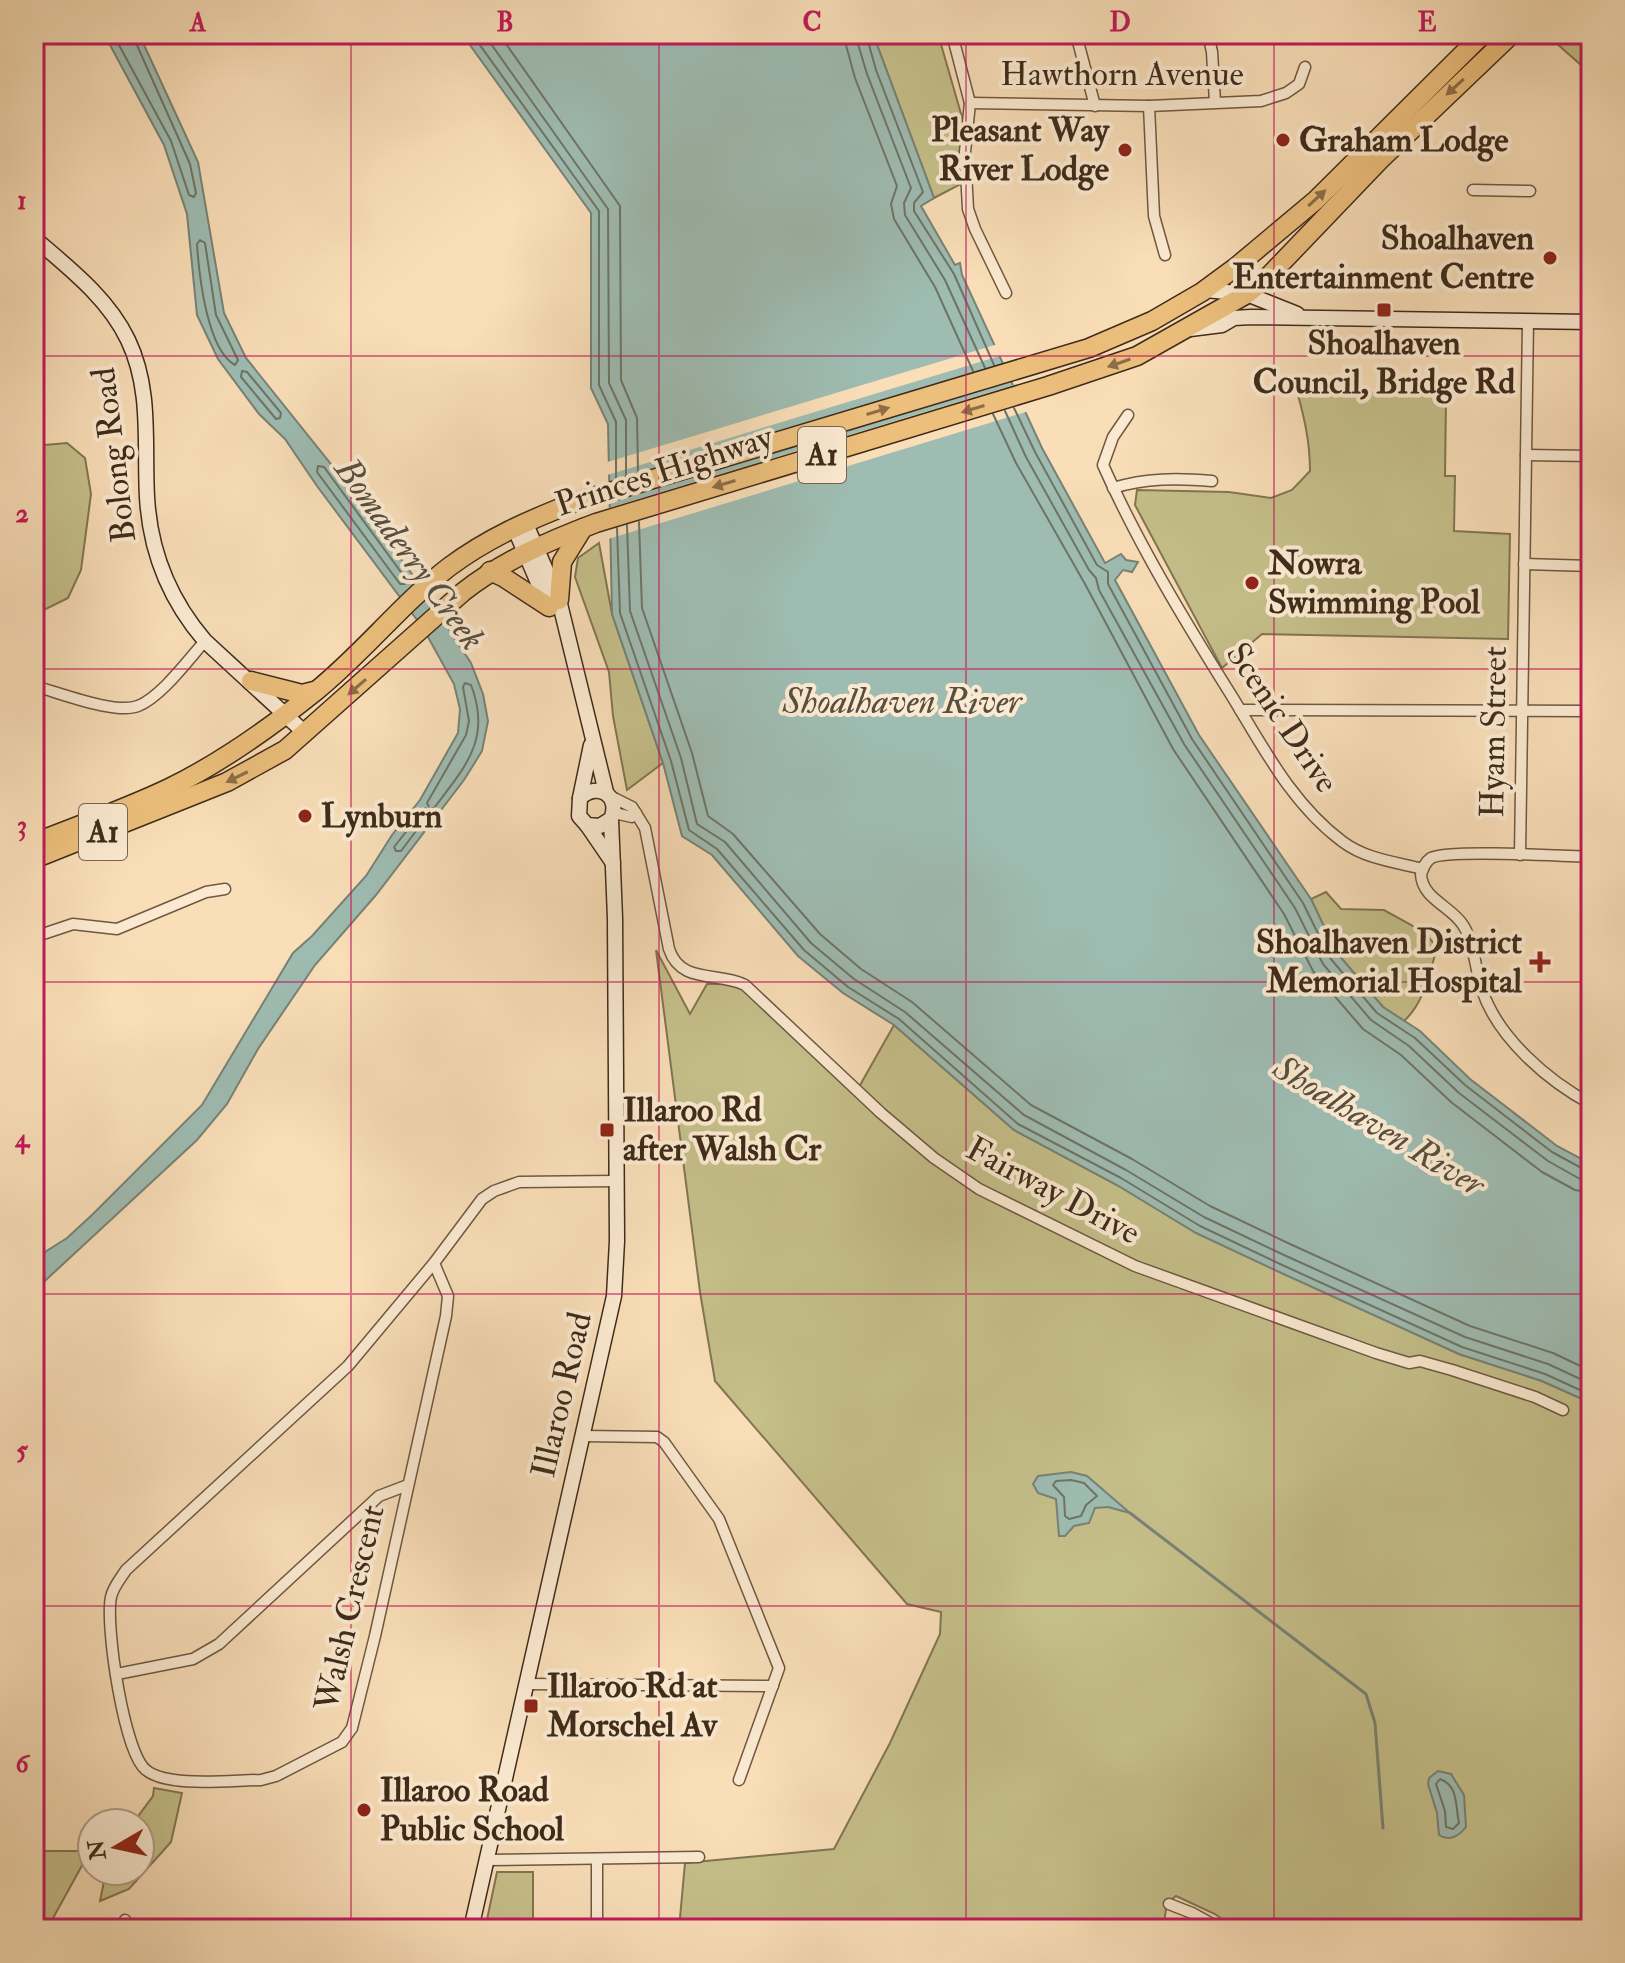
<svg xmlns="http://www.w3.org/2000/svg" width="1625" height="1963" viewBox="0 0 1625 1963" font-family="'IM FELL Double Pica',serif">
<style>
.green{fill:#c5bf8a;stroke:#827552;stroke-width:2}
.water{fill:#9ebcb2;stroke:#788275;stroke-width:2}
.pier{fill:#f9deb8}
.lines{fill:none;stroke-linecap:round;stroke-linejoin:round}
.shore{stroke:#6e7466;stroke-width:2}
.stream{stroke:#788275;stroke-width:3}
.street-casing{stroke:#6e5842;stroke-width:13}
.secondary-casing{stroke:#3f2b1a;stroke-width:17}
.highway-casing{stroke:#3f2b1a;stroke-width:21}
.street{stroke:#fbead1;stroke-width:10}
.secondary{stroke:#fbead1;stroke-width:14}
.highway{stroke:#ecbf7c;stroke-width:18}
.oneway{fill:#8d6e46}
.grid{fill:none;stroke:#c2185b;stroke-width:2;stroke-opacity:0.55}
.poi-dot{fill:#8f2418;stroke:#fbead1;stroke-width:3}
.labels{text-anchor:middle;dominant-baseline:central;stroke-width:8;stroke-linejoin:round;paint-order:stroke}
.shield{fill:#fbead1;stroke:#776451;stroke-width:2}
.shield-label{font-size:32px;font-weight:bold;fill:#3f2b1a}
.street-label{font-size:34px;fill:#3f2b1a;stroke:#fbead1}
.poi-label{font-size:34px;font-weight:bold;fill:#3f2b1a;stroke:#fbead1;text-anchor:start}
.water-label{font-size:36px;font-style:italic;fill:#574f40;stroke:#fbead1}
.neatline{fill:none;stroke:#c2185b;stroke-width:3}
.grid-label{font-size:26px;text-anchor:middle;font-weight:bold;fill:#c2185b}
</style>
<rect width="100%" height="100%" fill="#f9deb8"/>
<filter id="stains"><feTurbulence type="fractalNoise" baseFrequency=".0025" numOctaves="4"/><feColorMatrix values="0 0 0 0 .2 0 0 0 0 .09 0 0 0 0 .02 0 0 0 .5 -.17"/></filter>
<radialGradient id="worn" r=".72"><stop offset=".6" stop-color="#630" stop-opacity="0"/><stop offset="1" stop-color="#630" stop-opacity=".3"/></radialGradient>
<g class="green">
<path d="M873,34H938L964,124L961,184L934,198Z"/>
<path d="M1546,34H1591V74Z"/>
<path d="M1296,388L1446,397L1445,476H1455L1454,531L1510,534L1508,639L1262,634L1222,668L1135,505L1137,490L1229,492L1271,498L1292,490L1310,471C1310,441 1304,416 1296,388Z"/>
<path d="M67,443L85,458L91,494L81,570L68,598L44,610L34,606V446Z"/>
<path d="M599,543L612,614L663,763L627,790L613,716L609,672L575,577L578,558Z"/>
<path d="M1326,892L1341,909L1384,910L1424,932L1437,947C1430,973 1424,1003 1404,1021L1383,1007L1336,952L1311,899Z"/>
<path d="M656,950L690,1014L707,984H735L756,997L855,1094L894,1025L1014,1130L1117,1185L1196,1232L1459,1354L1542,1381L1591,1403V1929H1236L1215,1914L1176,1896L1167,1903L1163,1929H679L685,1863L834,1849L890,1743L940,1634L941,1612L907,1604L715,1381L700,1292Z"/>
<path d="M154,1788L182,1793L171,1842L129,1889L100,1901L106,1871H140V1823H133L153,1796Z"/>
<path d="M34,1851H90L47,1929H34Z"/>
<path d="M497,1872H533V1929H485Z"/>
</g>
<g class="water">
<path d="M104,34H139L198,162L224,313L246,358L339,474L412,574L471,663L483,694L488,721L482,751L464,780L376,895L315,965L258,1049L227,1104L197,1140L34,1291V1259L67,1238L93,1214L202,1105L293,953L312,936L366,876L392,835L420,800L458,733L460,709L454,684L423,628L317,486L285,439L259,414L218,359L197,315L187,214L164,145Z"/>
<path d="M462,34H873L934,198L921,206L955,265L960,263L962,275L1042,448L1105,563L1121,554L1126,560L1138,562L1132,572L1123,570L1115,580L1199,735L1311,899L1336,952L1383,1007L1420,1031L1470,1079L1557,1146L1591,1164V1403L1542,1381L1459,1354L1277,1271L1196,1233L1117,1185L1014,1130L894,1025L843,993L798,956L712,855L682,836L663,763L612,614L608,424L591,388V213Z"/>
<path d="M1071,1472L1087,1476L1130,1513L1108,1507L1095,1508L1089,1523L1074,1526L1065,1536H1059L1056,1499L1038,1493L1033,1484L1038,1476Z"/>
<path d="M1438,1771L1451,1774L1464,1795L1466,1827C1459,1836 1449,1842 1439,1835L1437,1813L1428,1784L1429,1778Z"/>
</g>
<g class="pier">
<path d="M998,344L1003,355L604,476V463Z"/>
<path d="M1017,384L1029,411L605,540V509Z"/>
</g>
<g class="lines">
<g class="shore">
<path d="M113,34L171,141L189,195L194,197L196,193L190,164L132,34"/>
<path d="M472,34L599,211V385L616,422V479"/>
<path d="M484,34L608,209L609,383L626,420V476"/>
<path d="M499,34L620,206L621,380L637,418L638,472"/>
<path d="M843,34L855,78L897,186L891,204L894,219L935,287L973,371"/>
<path d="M855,34L867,74L911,188L904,203L905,215L945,280L985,368"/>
<path d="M866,34L876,70L923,192L914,203V211L954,274L994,365"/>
<path d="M200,240L205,243L216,315L238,360L235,365C207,350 199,275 197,244Z"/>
<path d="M242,371L247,372L281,413L280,418L276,419L241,377Z"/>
<path d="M1014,408L1035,452L1097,565L1108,572V584L1192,739L1303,903L1330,958L1377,1013L1415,1038L1465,1085L1552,1152L1585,1170L1591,1171"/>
<path d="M1005,411L1026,457L1089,570L1096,578L1099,590L1184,744L1295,908L1323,964L1371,1020L1409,1046L1459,1093L1548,1161L1580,1179L1591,1181"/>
<path d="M993,414L1016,463L1085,584L1173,749L1284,914L1313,971L1363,1029L1401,1055L1451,1102L1542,1172L1575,1190L1591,1193"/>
<path d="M318,466L324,467L406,579L405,584H400L317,472Z"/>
<path d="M639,522L642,608L692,753L708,816L733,834L820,934L861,969L912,1002L1031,1105L1132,1159L1210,1206L1290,1244L1470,1326L1553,1353L1591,1371"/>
<path d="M627,525L630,611L681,758L697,824L725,842L811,943L854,979L905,1012L1024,1115L1126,1170L1204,1217L1284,1255L1465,1337L1548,1364L1591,1384"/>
<path d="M617,528L620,613L671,761L689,830L717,849L804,950L848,987L899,1019L1018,1124L1121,1178L1200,1226L1280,1264L1462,1347L1545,1374L1591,1395"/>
<path d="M465,683L471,685C492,739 465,767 434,808L430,809L427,803L466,735L469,721L463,687Z"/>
<path d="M425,808L429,811L428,815L401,851H396L394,847Z"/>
<path d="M1071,1480L1084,1483L1097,1496L1086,1505L1081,1516L1069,1519L1065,1516L1064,1497L1053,1485L1056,1481Z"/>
<path d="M1440,1779C1459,1786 1455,1806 1459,1823L1453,1829L1446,1827L1445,1811L1436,1784Z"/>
</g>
<path class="stream" d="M1130,1513L1366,1694L1375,1723L1383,1828"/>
<defs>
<g id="street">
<path d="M952,34L970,103L965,152L968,209L975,229L1006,293"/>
<path d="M1076,34L1095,106"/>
<path d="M1208,34L1212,52L1215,102"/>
<path d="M970,103L1149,106L1261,101L1286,93L1299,84L1305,67"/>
<path d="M1149,106L1154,216L1165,255"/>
<path d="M1473,190L1530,191"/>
<path d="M1128,415L1113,437L1103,465C1139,546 1186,623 1233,698C1264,749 1293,805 1343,842C1366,859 1395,862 1423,869"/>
<path d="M1526,455L1591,456"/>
<path d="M1113,488C1146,478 1177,478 1212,481"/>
<path d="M1524,564L1591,566"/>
<path d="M34,686C58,692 115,715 138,706C161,697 188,660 205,641"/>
<path d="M1240,710L1591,711"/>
<path d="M610,796L632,807L645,828L669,949C681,985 718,971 745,985L881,1113L934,1158L979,1189L1135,1266L1376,1353L1409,1363L1420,1361L1452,1370L1535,1397L1563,1410"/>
<path d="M614,813L632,817L636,813"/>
<path d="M1520,855L1528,321"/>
<path d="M1591,857C1565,856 1448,849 1431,858C1425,862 1423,868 1421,874C1422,899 1451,906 1463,925C1475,944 1475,970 1482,990C1498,1038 1548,1081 1591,1104"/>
<path d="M34,937L73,924L117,929L206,892L225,889"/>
<path d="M434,1263L448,1296L446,1316L375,1636L352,1728L342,1742L276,1776L261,1780C232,1780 168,1788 146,1770C124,1753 105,1625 111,1597C113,1587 121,1578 126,1570L348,1366L434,1263L482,1199L494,1191L519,1182L616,1181"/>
<path d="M583,1436L657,1437L664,1442L719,1519L779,1668L739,1780"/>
<path d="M117,1674L193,1659L219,1644L379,1496L408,1485"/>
<path d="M528,1684L773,1686"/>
<path d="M487,1860L699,1857"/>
<path d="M1169,1904L1192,1913L1221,1929"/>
<path d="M123,1929L125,1920"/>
<path d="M597,1929V1859"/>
</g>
<g id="secondary">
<path d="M34,238C69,268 108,298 128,340C152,390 144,444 147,497C150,552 169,599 205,641L305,733"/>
<path d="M1206,290L1247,294L1297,314"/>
<path d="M1190,329L1222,325L1234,318L1251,317L1591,322"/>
<path d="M525,522L559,600L606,792"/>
<path d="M514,527L548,606"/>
<path d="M580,798L591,745"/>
<path d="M587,825L613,863"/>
<path d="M471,1929L614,1296L617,1241L615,918L611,819C621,796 598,781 580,798L579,816L587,825L600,826L611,819"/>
</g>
<g id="highway">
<path d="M490,571L503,577L549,607"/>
<path d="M559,600L562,562L583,528"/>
<path d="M251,681L302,694L314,691"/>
<path d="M34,843C79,825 125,809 169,788C221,763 271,727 316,691C363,653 401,604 449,567C488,538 529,520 573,503L1089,348L1152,321L1202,292L1236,267L1316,200L1483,34"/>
<path d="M34,859L227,782L285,750L463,592C503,561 548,541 596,523L1048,386L1137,356L1247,294L1266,279L1380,160L1512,34"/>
</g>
</defs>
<use href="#street" class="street-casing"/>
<use href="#secondary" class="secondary-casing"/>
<use href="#highway" class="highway-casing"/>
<use href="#street" class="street"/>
<use href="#secondary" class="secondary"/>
<use href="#highway" class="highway"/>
</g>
<defs><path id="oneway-solid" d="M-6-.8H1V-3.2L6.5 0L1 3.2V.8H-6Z" transform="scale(2)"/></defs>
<g class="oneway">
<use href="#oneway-solid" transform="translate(1455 87) rotate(137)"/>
<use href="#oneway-solid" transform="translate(1317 198) rotate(-43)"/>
<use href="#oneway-solid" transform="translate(1119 363) rotate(161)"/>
<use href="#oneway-solid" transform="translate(973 409) rotate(163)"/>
<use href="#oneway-solid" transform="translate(878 411) rotate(-17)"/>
<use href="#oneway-solid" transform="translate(724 484) rotate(163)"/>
<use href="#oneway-solid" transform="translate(357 687) rotate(139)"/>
<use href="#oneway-solid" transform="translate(237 777) rotate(154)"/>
</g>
<path class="grid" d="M351,34V1929M659,34V1929M966,34V1929M1274,34V1929M34,356H1591M34,669H1591M34,982H1591M34,1294H1591M34,1606H1591"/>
<g class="poi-dot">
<circle cx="1283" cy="140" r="8"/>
<circle cx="1125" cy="150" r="8"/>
<circle cx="1550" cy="258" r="8"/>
<rect x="1376" y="302" width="16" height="16" rx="4"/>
<circle cx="1252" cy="583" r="8"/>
<circle cx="305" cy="816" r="8"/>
<path d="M1536 950h8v8h8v8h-8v8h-8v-8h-8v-8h8z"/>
<rect x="599" y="1122" width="16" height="16" rx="4"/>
<rect x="523" y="1698" width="16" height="16" rx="4"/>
<circle cx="364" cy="1810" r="8"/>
</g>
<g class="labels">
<g class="shield">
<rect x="798" y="427" width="48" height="56" rx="6"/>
<rect x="79" y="804" width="48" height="56" rx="6"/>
</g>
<g class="shield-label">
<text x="822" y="455">A1</text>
<text x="103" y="832">A1</text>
</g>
<g class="street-label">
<text x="1122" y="74">Hawthorn Avenue</text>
<text transform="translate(114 455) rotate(-97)">Bolong Road</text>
<text transform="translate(664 471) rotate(-18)">Princes Highway</text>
<text transform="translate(1282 718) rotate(56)">Scenic Drive</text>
<text transform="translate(1494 732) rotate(-89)">Hyam Street</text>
<text transform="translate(1053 1191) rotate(28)">Fairway Drive</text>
<text transform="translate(562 1395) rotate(-77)">Illaroo Road</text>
<text transform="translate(350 1608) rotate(-77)">Walsh Crescent</text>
</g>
<g class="poi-label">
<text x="1109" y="130" text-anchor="end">Pleasant Way<tspan x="1109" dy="39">River Lodge</tspan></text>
<text x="1299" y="140">Graham Lodge</text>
<text x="1534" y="238" text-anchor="end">Shoalhaven<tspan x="1534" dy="39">Entertainment Centre</tspan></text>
<text x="1384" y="343" text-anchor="middle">Shoalhaven<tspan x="1384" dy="39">Council, Bridge Rd</tspan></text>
<text x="1268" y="563">Nowra<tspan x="1268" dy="39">Swimming Pool</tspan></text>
<text x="321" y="816">Lynburn</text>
<text x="1522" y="942" text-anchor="end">Shoalhaven District<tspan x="1522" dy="39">Memorial Hospital</tspan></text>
<text x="623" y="1110">Illaroo Rd<tspan x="623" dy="39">after Walsh Cr</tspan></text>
<text x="547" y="1686">Illaroo Rd at<tspan x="547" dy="39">Morschel Av</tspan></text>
<text x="380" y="1790">Illaroo Road<tspan x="380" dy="39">Public School</tspan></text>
</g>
<g class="water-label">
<text transform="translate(410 554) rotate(54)">Bomaderry Creek</text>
<text x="902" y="701">Shoalhaven River</text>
<text transform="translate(1379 1126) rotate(31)">Shoalhaven River</text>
</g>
</g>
<rect width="1625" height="1963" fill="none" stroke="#f9deb8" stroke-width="88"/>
<g transform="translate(116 1847) rotate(261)"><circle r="38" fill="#fbead1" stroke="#b09e88" stroke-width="2"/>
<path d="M0-6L14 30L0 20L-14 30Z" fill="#8f2418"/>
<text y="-12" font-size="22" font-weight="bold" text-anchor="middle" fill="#3f2b1a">N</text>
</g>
<rect x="44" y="44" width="1537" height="1875" class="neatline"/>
<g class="grid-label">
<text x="198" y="31">A</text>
<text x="505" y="31">B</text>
<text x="812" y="31">C</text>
<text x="1120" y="31">D</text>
<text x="1427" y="31">E</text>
<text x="22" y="209">1</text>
<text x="22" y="522">2</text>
<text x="22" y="834">3</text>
<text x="22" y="1147">4</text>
<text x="22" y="1459">5</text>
<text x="22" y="1772">6</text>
</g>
<rect width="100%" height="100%" filter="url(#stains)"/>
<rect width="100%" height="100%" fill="url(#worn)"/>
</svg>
